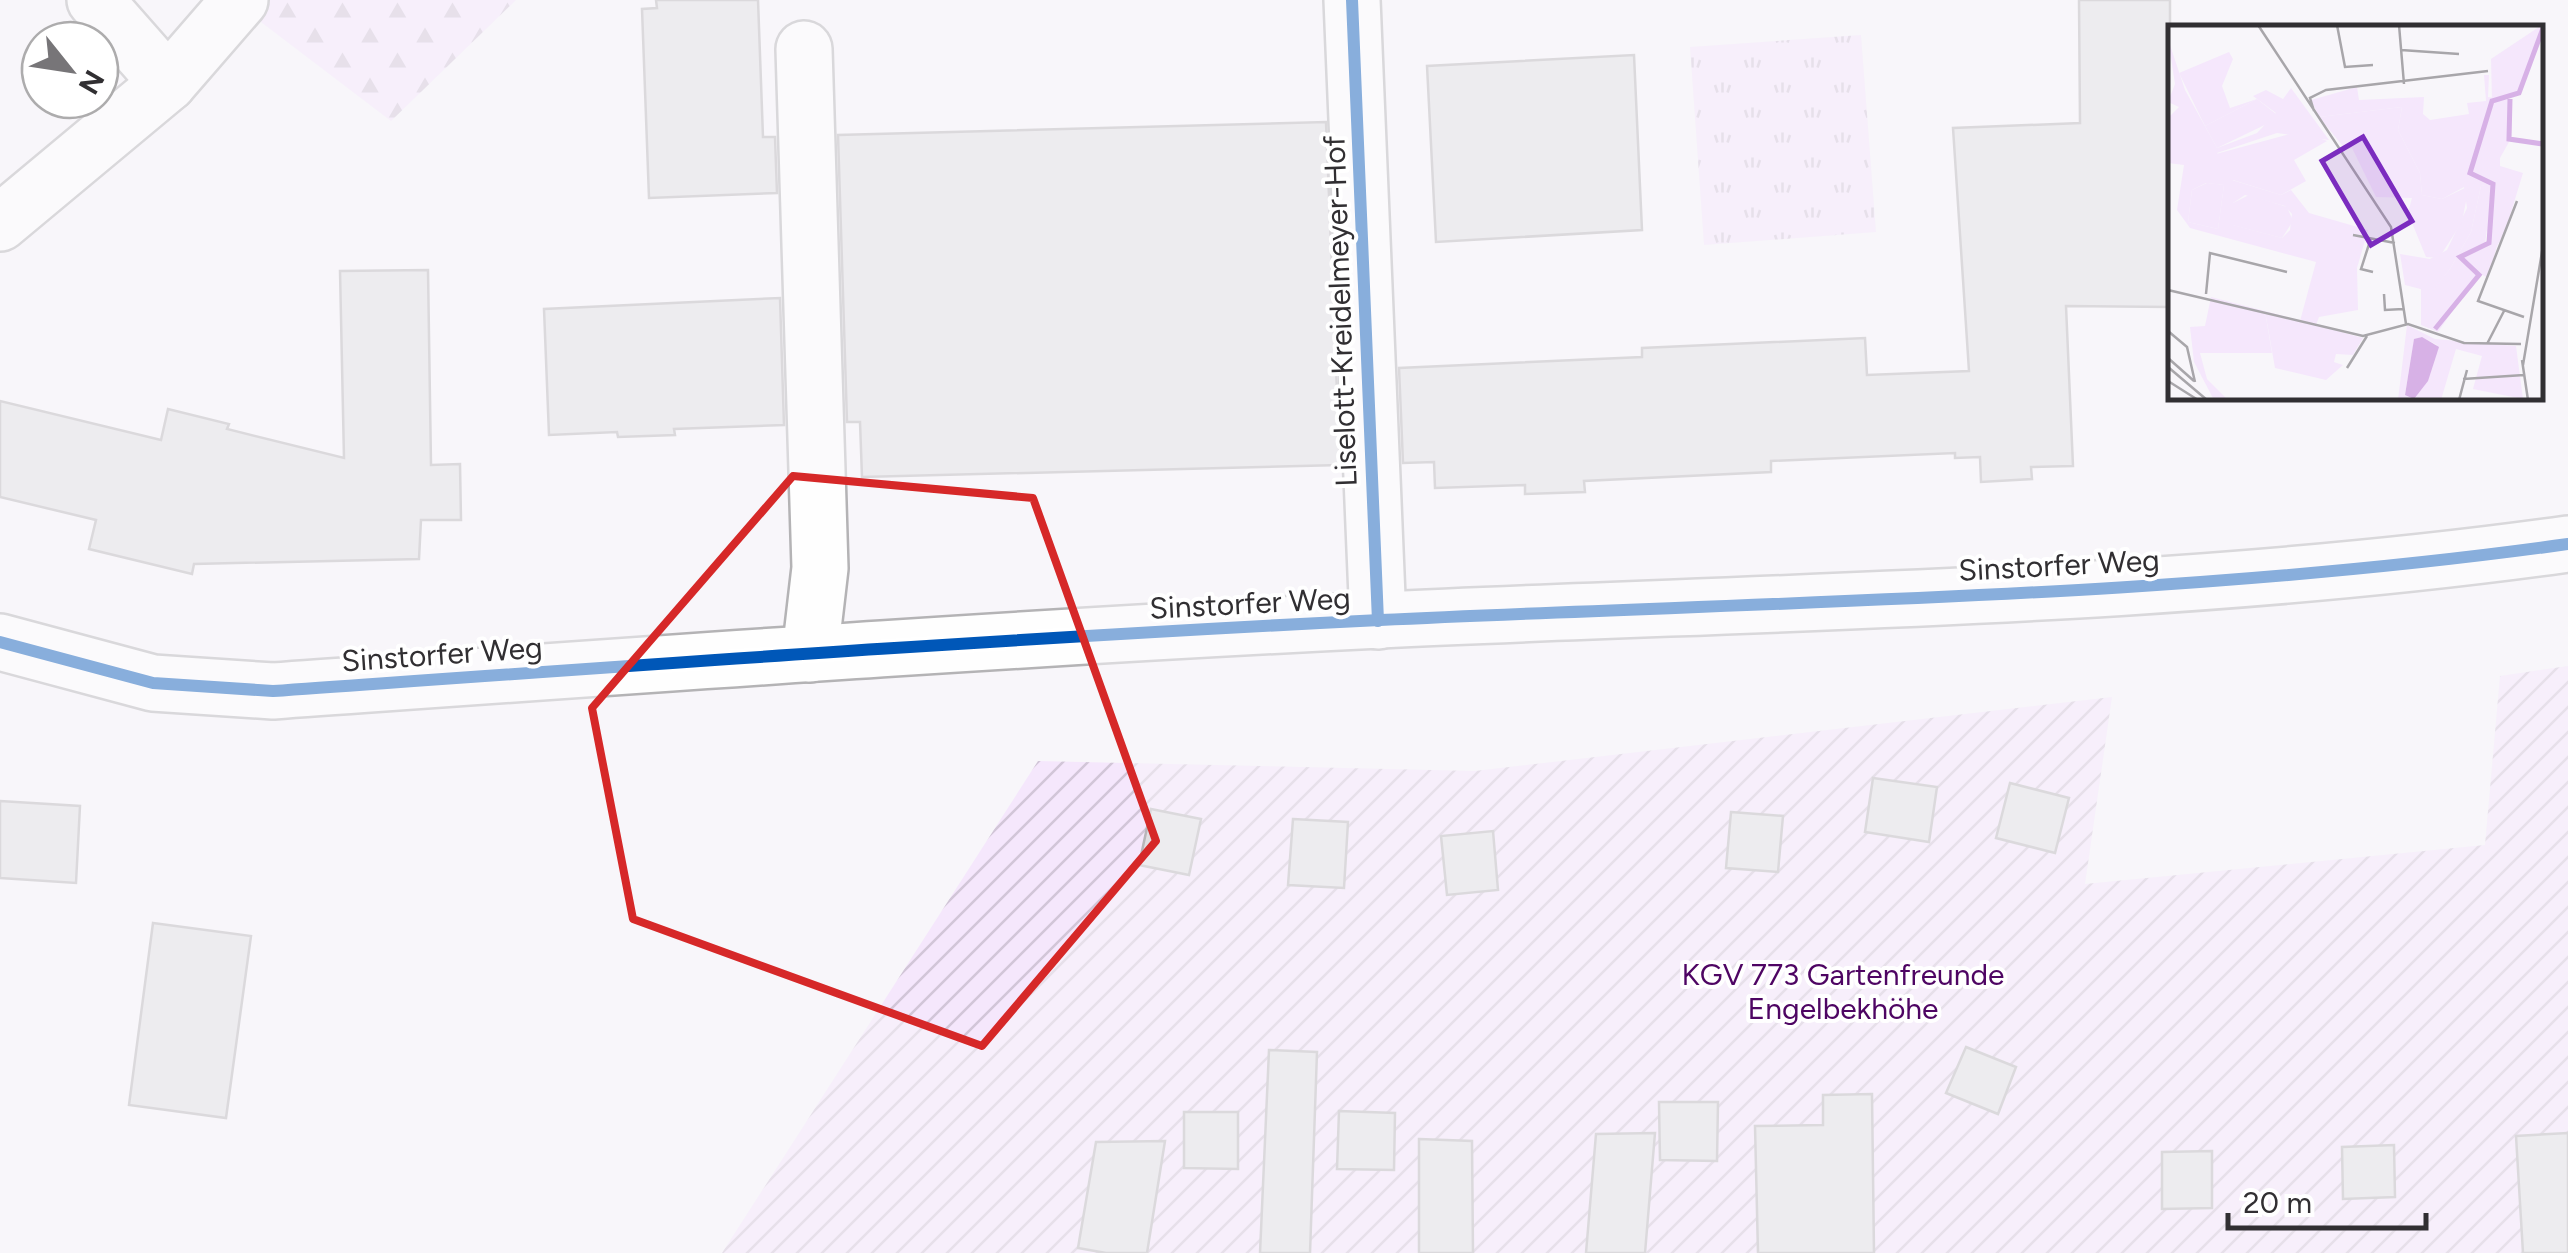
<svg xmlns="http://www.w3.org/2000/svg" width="2568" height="1253" viewBox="0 0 2568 1253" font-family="Figtree,sans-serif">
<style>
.forest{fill:url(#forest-firs)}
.park{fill:url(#park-tufts)}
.garden{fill:url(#garden-furrows)}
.building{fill:#e0dfe2;stroke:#b8b6b9;stroke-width:2.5}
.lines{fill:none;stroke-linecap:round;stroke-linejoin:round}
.minor-casing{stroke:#b4b3b5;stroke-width:60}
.minor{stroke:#fefefe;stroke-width:55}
.cycleway-casing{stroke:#fff;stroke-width:19}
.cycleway{stroke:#0057b8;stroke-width:12}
.marked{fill:none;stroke:#d62828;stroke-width:8;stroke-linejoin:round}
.labels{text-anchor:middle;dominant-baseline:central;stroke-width:8;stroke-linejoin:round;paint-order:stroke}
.street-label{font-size:30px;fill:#312f32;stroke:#fff}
.park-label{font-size:30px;fill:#4e0563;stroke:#fff}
.inset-river{fill:none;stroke:#d7b1e6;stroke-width:5}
.inset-road{fill:none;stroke:#a8a6aa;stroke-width:2.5}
.view{fill:#7b2cbf;fill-opacity:0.15;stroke:#7b2cbf;stroke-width:5}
.inset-edge{fill:none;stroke:#312f32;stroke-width:5}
</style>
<defs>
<pattern id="forest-firs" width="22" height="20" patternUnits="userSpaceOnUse" patternTransform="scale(2.5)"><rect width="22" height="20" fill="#f5e7fc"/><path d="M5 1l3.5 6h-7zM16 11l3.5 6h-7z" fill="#d2c6d8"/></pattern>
<pattern id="park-tufts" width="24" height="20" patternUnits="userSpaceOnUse" patternTransform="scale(2.5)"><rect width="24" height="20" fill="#f5e7fc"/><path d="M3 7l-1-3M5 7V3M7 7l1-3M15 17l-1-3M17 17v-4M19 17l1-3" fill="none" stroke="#d2c6d8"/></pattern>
<pattern id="garden-furrows" width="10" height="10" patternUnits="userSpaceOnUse" patternTransform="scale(2.5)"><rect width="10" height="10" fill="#f5e7fc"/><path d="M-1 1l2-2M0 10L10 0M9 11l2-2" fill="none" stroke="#d2c6d8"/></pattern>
</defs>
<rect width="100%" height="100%" fill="#f8f6fa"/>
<path class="forest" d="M232,0H516L391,121Z"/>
<path class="park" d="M1861,35L1876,232L1704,245L1690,47Z"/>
<path class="garden" d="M2568,666V1253H722L1038,761L1475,771L2112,697L2085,884L2485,845L2500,676Z"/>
<g class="building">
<path d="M656,0H758L763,137H775L777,193L649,198L642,9L657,8Z"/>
<path d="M2079,0H2170V307L2066,306L2073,466L2031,467L2032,479L1981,482L1980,457L1955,458V453L1771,461V472L1584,481L1585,492L1525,494V485L1435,488L1434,462L1403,463L1399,368L1642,357V348L1865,338L1867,375L1969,371L1953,128L2080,123Z"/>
<path d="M1634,55L1642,230L1436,242L1427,66Z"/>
<path d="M1326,122L1340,465L862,477L860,422H847L838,135Z"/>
<path d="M428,270L431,465L460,464L461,520H421L419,559L194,564L192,574L89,549L96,520L0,497V401L161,440L168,409L229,424L227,429L344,458L340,271Z"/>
<path d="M780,298L784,425L674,429L675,435L618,437L617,432L549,435L544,309Z"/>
<path d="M1873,778L1937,787L1929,842L1865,832Z"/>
<path d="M2010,783L2069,798L2055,853L1996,838Z"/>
<path d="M0,801L80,806L76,883L0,878Z"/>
<path d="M1151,809L1201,819L1189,875L1139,865Z"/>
<path d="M1731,812L1783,816L1778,872L1726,868Z"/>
<path d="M1293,819L1348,822L1344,888L1288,885Z"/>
<path d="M1493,831L1498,890L1447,895L1441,836Z"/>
<path d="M153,923L251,936L226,1118L129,1105Z"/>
<path d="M1966,1047L2016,1067L1998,1114L1946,1093Z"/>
<path d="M1269,1050L1317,1052L1310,1253H1260Z"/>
<path d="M1872,1094L1874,1253H1758L1755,1126L1823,1125V1095Z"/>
<path d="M1659,1102H1718L1717,1161L1660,1160Z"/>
<path d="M1339,1111L1395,1113L1394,1170L1337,1169Z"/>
<path d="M1184,1112H1238V1169L1184,1168Z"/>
<path d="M1655,1133L1645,1253H1586L1596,1134Z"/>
<path d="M2568,1133V1253H2523L2516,1136Z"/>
<path d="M1419,1139L1472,1141L1473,1253H1419Z"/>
<path d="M1165,1141L1147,1253H1106L1078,1248L1096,1142Z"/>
<path d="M2394,1145L2395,1197L2343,1199L2342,1147Z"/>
<path d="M2212,1151V1208L2162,1209V1152Z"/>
</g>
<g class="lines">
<defs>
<g id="minor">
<path d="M95,0L168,83"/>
<path d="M1352,0L1378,621"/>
<path d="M804,49L820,568L810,654"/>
<path d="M0,223L168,83L240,0"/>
<path d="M0,642L153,683L273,691C642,665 1011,638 1380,620C1776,601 2175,599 2568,544"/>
</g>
</defs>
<use href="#minor" class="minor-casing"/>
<use href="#minor" class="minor"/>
<defs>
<g id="cycleway">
<path d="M1352,0L1378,621"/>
<path d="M0,642L153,683L273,691C642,665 1011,638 1380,620C1776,601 2175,599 2568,544"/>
</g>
</defs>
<use href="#cycleway" class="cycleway-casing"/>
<use href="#cycleway" class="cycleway"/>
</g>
<path d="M0 0H2568V1253H0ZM793,476L1033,498L1156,841L982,1046L633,919L592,708Z" fill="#f8f6fa" fill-opacity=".55" fill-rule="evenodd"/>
<path class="marked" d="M793,476L1033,498L1156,841L982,1046L633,919L592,708Z"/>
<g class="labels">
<g class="street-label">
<text transform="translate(1340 311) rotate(-92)">Liselott-Kreidelmeyer-Hof</text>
<text transform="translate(2059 565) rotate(-3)">Sinstorfer Weg</text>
<text transform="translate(1250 603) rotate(-3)">Sinstorfer Weg</text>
<text transform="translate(442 654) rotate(-4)">Sinstorfer Weg</text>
</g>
<g class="park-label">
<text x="1843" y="974">KGV 773 Gartenfreunde<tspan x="1843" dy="34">Engelbekhöhe</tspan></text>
</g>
</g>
<g transform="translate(2168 25)">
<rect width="375" height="375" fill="#f8f6fa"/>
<path d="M61,27L65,34L54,61L62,83L89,74L37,101L11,48ZM342,144L355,148L337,207L324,179L327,161ZM39,158L56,160L50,204L20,197L24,165ZM325,158L317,219L329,221L320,253L311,248L270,307L253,300V262L264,266L282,244L303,207L313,161ZM81,170L119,182L125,196L114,213L64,200L65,178Z" fill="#f5e7fc"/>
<path d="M0,14L17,65L49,123L89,108L108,88L85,71L98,65L115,74L123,63L161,115L109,108L49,128L64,155L113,170L123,165L141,188L200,205L189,243L190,285L151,292L148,300L132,296L148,237L22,203L9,185L16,140L0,138V93L11,82L0,77L7,59ZM38,158L56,160L50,204L20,197L24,165ZM77,170L117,181L124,189L122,205L114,213L65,200V178ZM316,50H321L320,72L342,75L341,117L332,133V141L342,144L334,162H327L324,179L333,184L337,207L329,221L314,223L322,211L314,196L325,159L313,161L303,207L282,244L264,267L237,260L232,229L262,234L279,225L299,183L296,162L274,174L254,170L252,148L230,105L234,82L151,92L143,75L189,62L191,75L256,72L255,89L262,95L301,89L299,78L318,76ZM43,272L97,286L104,328H32L39,354L60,375H46L26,337L22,302L37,301ZM239,300L267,314L348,321L355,374L305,364L314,331L288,324L273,375H230ZM253,312L269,320L246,374L237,369L246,315Z" fill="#f5e7fc" fill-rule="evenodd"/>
<path d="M374,0L351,68L324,76L323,34Z" fill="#f5e7fc"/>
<path d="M97,286L195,313L185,330L168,329L166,337L175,340L158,355L107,343Z" fill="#f5e7fc"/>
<path d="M89,74L108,89L107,95L49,123L37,101ZM234,82L230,105L252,148L254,170L274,174L301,161L294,197L271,233L258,232L240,188L244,173L208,172L184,123L178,125L151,92ZM133,106L159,116L126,135L138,156L113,170L65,155L63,161L49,157L48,129Z" fill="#f5e7fc"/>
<path d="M254,312L271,322L260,356L246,374L237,370L246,314Z" fill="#d7b1e6"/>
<path class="inset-river" d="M342,74L341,114L375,119M267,304L311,250L292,232L321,218L325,159L302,148L324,76L351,68L375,3"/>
<path class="inset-road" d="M90,0L223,202L238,299M169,0L177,42L205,40M231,0L236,59M233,25L291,29M146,86L142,73L158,65L320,46M349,176L310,276L356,292M185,210L227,218M203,213L193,244L205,247M0,265L195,311L240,299L296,318L353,319M38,269L42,228L119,247M216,269L217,285L235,284M0,306L19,322L27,357M319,319L336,286M0,333L26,356M354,335L360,375M355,340L375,221M0,342L39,375M179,343L199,311M295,354L356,350M0,356L30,375M291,375L299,345"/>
<path class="view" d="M195,112L244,196L203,220L154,136Z"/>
<rect width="375" height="375" class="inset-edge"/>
</g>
<g transform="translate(70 70) rotate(120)"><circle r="48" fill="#ffffff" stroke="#adacad" stroke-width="2.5"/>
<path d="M0-8L18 38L0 25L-18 38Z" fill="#777578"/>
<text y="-15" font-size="28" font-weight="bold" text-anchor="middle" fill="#312f32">N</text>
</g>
<path d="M2228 1213v15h198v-15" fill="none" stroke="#312f32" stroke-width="5"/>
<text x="2243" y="1213" font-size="30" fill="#312f32" stroke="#ffffff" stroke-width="8" paint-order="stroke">20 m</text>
</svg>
